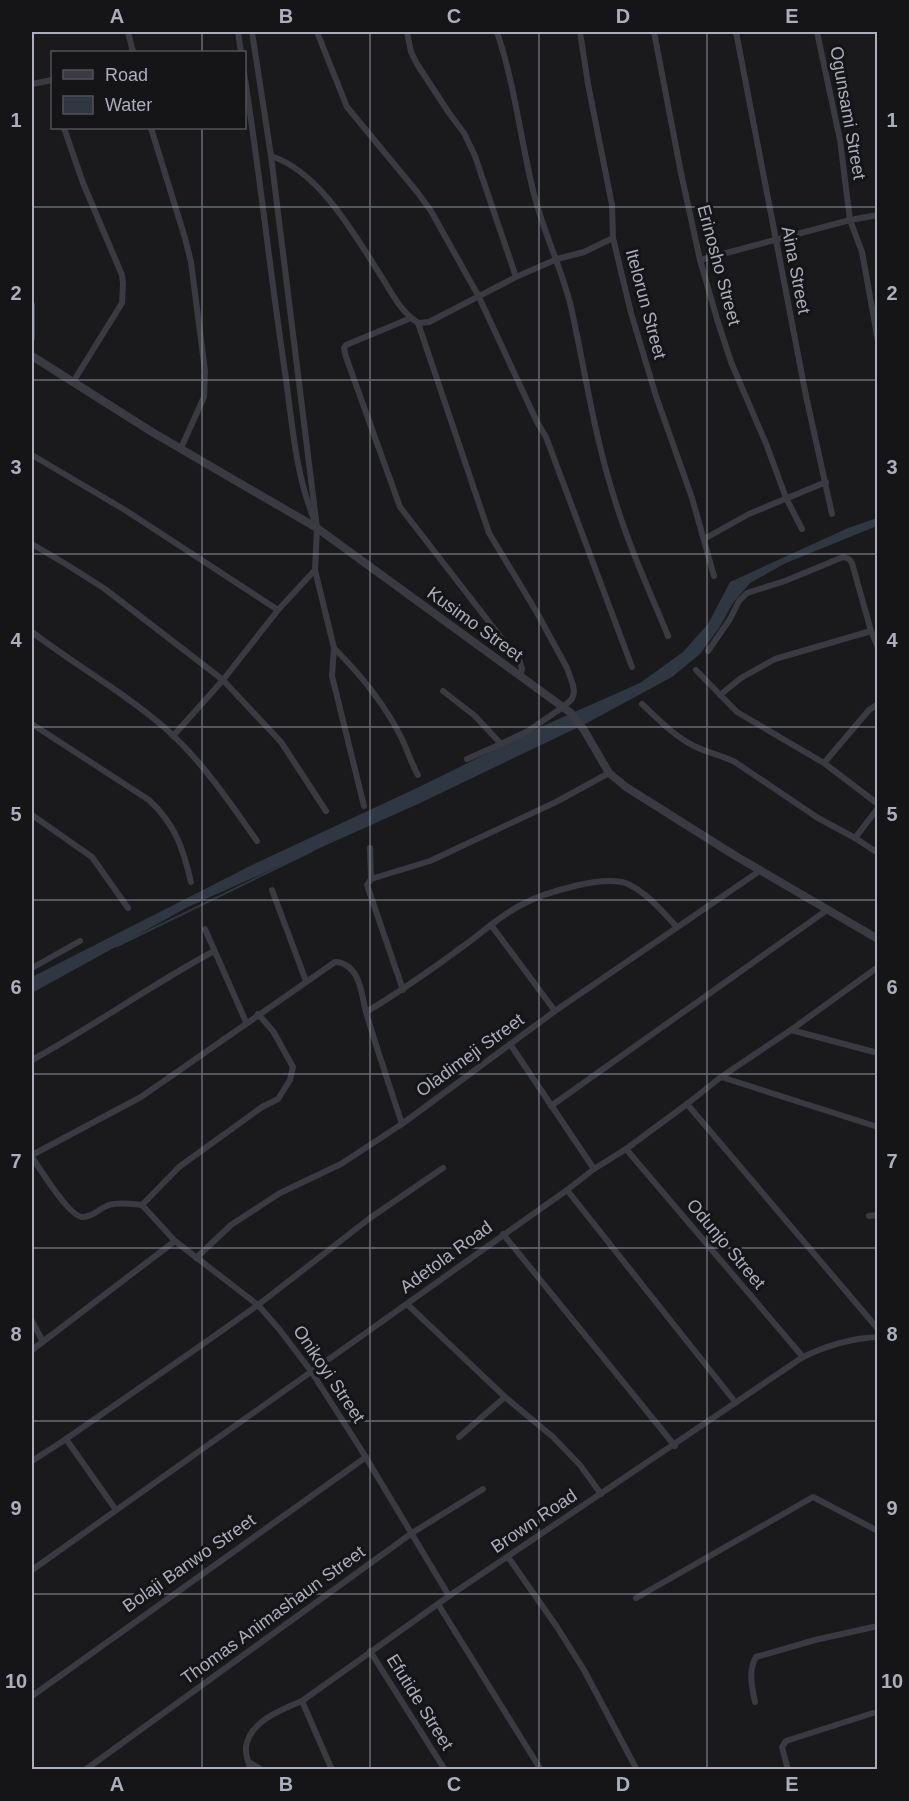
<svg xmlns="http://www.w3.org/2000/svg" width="909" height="1801" viewBox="0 0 909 1801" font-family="Arial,sans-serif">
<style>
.water{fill:#2e3742}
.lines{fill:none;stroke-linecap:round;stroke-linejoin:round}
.stream{stroke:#2e3742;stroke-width:2}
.minor{stroke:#3a3a42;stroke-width:6}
.tertiary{stroke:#3a3a42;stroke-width:8}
.grid{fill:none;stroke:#abaebd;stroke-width:1.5;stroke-opacity:0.55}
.labels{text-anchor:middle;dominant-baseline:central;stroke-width:6;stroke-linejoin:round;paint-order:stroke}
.street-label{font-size:18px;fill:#abaebd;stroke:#151417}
.neatline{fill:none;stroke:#abaebd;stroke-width:2}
.grid-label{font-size:20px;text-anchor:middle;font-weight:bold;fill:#abaebd}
</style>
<rect width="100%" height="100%" fill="#1a1a1c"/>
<path class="water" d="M877,518V526L786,563L750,583L733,603L719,628L700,654L672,677L587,723L418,804L188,907L32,993V977L252,865L419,787L545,725L640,683L683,652L708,624L730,582L848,528Z"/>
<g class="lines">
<path class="stream" d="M117,946L312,851"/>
<g class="minor">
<path d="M128,32L133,52"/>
<path d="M238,32L241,52"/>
<path d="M252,32L271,156L317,528L315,570L334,648L332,676L364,806"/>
<path d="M317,32L347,107L418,193L431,211L465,272L478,295L537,422L546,437L632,667"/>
<path d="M407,32L411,52L417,64L449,113L464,133L475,156L516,277"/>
<path d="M497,32C514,82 520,135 532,186C541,228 561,265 571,307C585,370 594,435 614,497C628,544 649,590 668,636"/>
<path d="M580,32L588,84L612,205L613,238L631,313L656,396L692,498L714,576"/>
<path d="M654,32L681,173L700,260L717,319L731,362L767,446L786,498L802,529"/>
<path d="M736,32L806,396L832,514"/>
<path d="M817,32L840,140L850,220L862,252L878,341"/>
<path d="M244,73C260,173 270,273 285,372C292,421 295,473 314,519"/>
<path d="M32,84L52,80"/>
<path d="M64,128L83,183L122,275L123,284L122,303L73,382"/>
<path d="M151,128L185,238L191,262L205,371L204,397L181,448"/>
<path d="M271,156C320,172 354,234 381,276C392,293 400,311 418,323L489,533L536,611L567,668L573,685L574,692L572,699L563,707L528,731L501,744L475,716L443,691"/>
<path d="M700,260L850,220L878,215"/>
<path d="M32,305V338"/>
<path d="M411,318L346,345L344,348L346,357L400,507L520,662L522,669L520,676"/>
<path d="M418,323L429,322L516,277L557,259L584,252L613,238"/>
<path d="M32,455L125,510L278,610"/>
<path d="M704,539L749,514L826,482"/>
<path d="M32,544L69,566L105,589L223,680L281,742L326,811"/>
<path d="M32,632C75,665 124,692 165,728C202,761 229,801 257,841"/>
<path d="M334,648C360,674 384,703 401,737C407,749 411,763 418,775"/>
<path d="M708,651L730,619L739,601L747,593L785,581L843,557L849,559L852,563L871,631L878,647"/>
<path d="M696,670L737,712L824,763L878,804"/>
<path d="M720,695L741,678L775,659L871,631"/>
<path d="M642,704C658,719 674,736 694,746C708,753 722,755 735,762L818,818L855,838L878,853"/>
<path d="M32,724L149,800C175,824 183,848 191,882"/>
<path d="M173,736L223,680L278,610L315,570"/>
<path d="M467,759L501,744"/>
<path d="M824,763L869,710L878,704"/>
<path d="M32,815L92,857L128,908"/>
<path d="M855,838L878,808"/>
<path d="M370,848L371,879L367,885L403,990"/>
<path d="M371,879L430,861L556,802L609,773"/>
<path d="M272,890L306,981"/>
<path d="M491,925L555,1011"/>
<path d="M205,929L246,1022"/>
<path d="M32,968L80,941"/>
<path d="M366,1012C402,991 435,967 469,942C485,930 503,914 521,905C543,893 604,874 628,884C647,893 662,911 676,926"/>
<path d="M791,1030L878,1053"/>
<path d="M510,1044L594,1169"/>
<path d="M32,1060C94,1026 151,985 214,951"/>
<path d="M721,1077L878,1127"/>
<path d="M687,1104L878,1329"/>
<path d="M551,1106L827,910"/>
<path d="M626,1149L803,1357"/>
<path d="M32,1155L141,1097L335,962C344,962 352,968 356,976C362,987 363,1001 366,1012C377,1050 390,1087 402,1124"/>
<path d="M32,1157C40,1169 70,1218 83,1217C93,1217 100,1208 109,1205C119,1202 132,1204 142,1205"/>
<path d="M567,1190L736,1403"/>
<path d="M142,1205L175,1241L258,1305L279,1329L311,1371L362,1451L449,1596"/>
<path d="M142,1205L179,1167L262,1107L278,1099L290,1080L293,1067L273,1031L258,1014"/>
<path d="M869,1216L878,1215"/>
<path d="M503,1234L675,1446"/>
<path d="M196,1258L231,1225L280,1193L341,1164L402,1124L555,1011L761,870"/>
<path d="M407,1304L505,1397L553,1437L580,1465L601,1494"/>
<path d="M32,1321L43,1342"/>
<path d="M32,1350L175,1241"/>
<path d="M459,1437L505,1397"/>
<path d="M66,1439L116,1510"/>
<path d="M32,1461L66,1439L203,1344L258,1305L370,1218L443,1168"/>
<path d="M508,1557L557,1627L584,1670L637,1770"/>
<path d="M32,1570L567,1190L594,1169L626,1149L687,1104L721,1077L791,1030L878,967"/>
<path d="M636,1598L813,1497L878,1531"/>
<path d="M438,1604L541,1770"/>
<path d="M370,1651L445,1770"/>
<path d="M32,1696L366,1457"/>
<path d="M302,1701L332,1770"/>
<path d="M755,1702C752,1688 748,1670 756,1657L815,1640L878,1626"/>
<path d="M249,1762L262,1770"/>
<path d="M85,1770L412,1533L483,1489"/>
<path d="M251,1770C248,1762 245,1754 246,1747C249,1722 282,1709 302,1701L449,1596L803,1357C826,1346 852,1338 878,1337"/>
<path d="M788,1770L782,1747L786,1741L873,1713"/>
</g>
<path class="tertiary" d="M32,356L152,432L317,528L571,713L584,730L609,773L626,787L734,855L878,939"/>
</g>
<path class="grid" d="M202,32V52M370,32V1770M539,32V1770M707,32V1770M202,128V1770M32,207H878M32,380H878M32,554H878M32,727H878M32,900H878M32,1074H878M32,1248H878M32,1421H878M32,1594H878"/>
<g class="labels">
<g class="street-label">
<text transform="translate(848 113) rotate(80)">Ogunsami Street</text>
<text transform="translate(719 265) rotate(75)">Erinosho Street</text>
<text transform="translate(796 270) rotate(79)">Aina Street</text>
<text transform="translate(646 304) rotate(75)">Itelorun Street</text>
<text transform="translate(475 624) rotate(36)">Kusimo Street</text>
<text transform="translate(470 1055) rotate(-36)">Oladimeji Street</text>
<text transform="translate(726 1244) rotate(50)">Odunjo Street</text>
<text transform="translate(446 1257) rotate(-36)">Adetola Road</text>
<text transform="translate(329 1374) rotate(56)">Onikoyi Street</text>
<text transform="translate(534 1521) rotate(-34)">Brown Road</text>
<text transform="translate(189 1563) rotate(-35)">Bolaji Banwo Street</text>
<text transform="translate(273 1615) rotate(-36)">Thomas Animashaun Street</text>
<text transform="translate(420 1702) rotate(58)">Efutide Street</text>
</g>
</g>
<rect width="909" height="1801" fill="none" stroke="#151417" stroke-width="66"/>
<rect x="51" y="51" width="195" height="78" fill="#151417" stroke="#515259" stroke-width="1.5"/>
<rect x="63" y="70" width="30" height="9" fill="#3a3a42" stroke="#515259" stroke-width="1.5"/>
<text x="105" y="81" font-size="18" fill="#abaebd">Road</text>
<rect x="63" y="96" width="30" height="18" fill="#2e3742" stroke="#515259" stroke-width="1.5"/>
<text x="105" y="111" font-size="18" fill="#abaebd">Water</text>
<rect x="33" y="33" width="843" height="1735" class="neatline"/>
<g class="grid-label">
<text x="117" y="23">A</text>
<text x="286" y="23">B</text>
<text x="454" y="23">C</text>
<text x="623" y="23">D</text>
<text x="792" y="23">E</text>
<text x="16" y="127">1</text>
<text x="892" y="127">1</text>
<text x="16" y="300">2</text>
<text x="892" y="300">2</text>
<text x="16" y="474">3</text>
<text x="892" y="474">3</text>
<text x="16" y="647">4</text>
<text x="892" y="647">4</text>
<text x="16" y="821">5</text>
<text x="892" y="821">5</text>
<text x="16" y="994">6</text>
<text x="892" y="994">6</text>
<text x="16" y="1168">7</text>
<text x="892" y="1168">7</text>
<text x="16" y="1341">8</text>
<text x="892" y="1341">8</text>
<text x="16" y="1515">9</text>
<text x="892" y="1515">9</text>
<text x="16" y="1688">10</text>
<text x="892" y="1688">10</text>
<text x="117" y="1791">A</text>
<text x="286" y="1791">B</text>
<text x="454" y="1791">C</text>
<text x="623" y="1791">D</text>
<text x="792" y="1791">E</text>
</g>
</svg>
